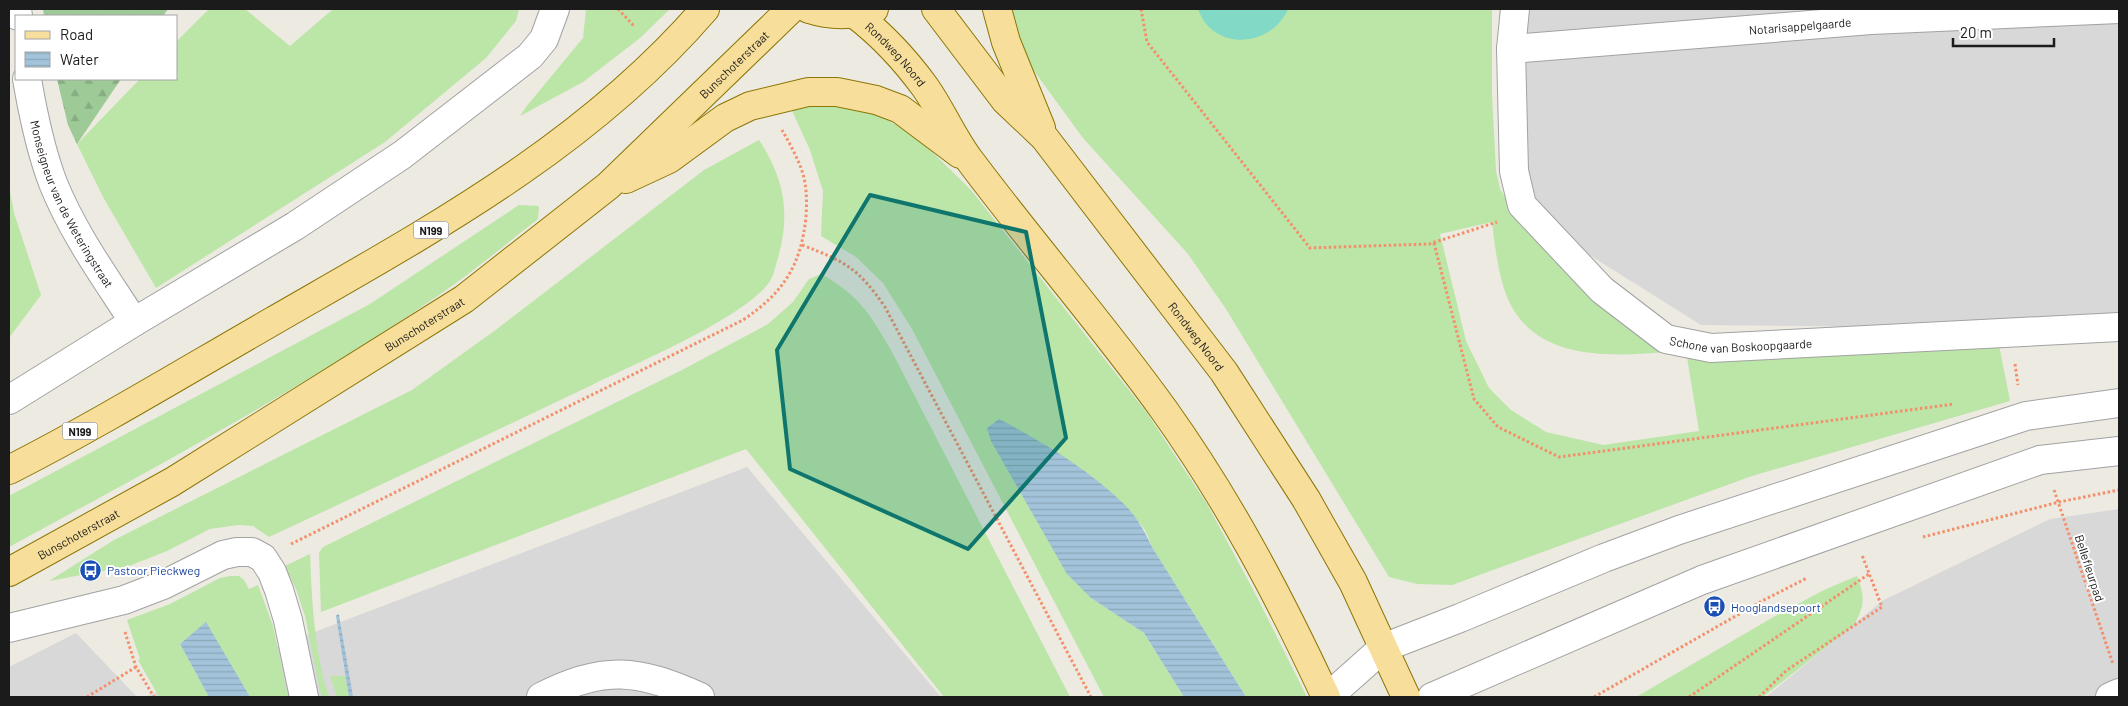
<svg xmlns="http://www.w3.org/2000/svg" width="2128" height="706" viewBox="0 0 2128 706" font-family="Barlow,sans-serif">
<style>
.residential{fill:#d9d8d8}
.grass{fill:#bce5a8}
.forest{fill:url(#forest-firs)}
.pitch{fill:#81d9c6}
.water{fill:url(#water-rules)}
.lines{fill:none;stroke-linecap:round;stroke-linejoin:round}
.minor-casing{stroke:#a2a2a2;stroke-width:30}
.major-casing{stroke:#8c7606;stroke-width:30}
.path{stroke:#f38f6b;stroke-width:3;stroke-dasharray:2.5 2.5;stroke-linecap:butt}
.minor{stroke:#fff;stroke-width:28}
.major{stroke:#f7df9b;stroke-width:28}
.marked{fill:#0f766e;fill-opacity:0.2;stroke:#0f766e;stroke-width:4;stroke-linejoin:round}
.labels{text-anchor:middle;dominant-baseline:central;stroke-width:4;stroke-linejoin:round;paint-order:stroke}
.shield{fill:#fff;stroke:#5f5f5f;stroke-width:1}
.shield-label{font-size:11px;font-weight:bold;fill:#1b1b1b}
.street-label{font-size:12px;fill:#1b1b1b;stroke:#fff}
.transit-label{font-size:12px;fill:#164399;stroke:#fff;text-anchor:start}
</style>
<defs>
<pattern id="forest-firs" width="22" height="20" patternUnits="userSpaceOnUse" patternTransform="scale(1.25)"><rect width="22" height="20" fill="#9dca97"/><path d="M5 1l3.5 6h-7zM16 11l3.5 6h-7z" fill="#87ad82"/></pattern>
<pattern id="water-rules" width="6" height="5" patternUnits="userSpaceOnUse" patternTransform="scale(1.25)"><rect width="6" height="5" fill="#a2c3d9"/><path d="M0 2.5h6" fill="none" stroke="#8ba7ba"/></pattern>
</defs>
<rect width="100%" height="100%" fill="#eceae1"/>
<g class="residential">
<path d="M1499,9H2119V329L1701,325L1505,202Z"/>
<path d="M747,467L941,697H144Z"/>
<path d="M2119,509V697H1766L1882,601L2050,519Z"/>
<path d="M76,633L137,697H9V667Z"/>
</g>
<g class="grass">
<path d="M209,9H245L290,46L333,9H519L516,21L486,58L385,142L156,288L103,197L77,144L140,79H176V42Z"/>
<path d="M586,9H670L640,38L583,82L520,116L526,107L583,38Z"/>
<path d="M1009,9H1492V95L1496,171L1500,189L1509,204L1669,352C1611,356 1535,363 1507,297C1498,274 1495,247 1492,222L1440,234L1466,341L1489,388L1511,410L1546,432L1603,445L1699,431L1687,357L1998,340L2010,401L1752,476L1452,585L1417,584L1389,577L1226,309L1188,254L1083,138L1026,60Z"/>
<path d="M826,101L869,109L918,138L971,190L1147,413L1207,504L1257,597L1307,697H1246L1152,547C1149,540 1147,532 1142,526C1105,481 1050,445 999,420L1091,598L1144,633L1184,697H1104L912,329L883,283L856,257L821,236L823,191L810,150L789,104Z"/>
<path d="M759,140C785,179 791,216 777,261C775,267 774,274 771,279C753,314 633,365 594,384C486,436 378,486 269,537L253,526L238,525L210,529L167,551L129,566L49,581L114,540L412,390L497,329L704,170Z"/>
<path d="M9,186L14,213L41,295L9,338Z"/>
<path d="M519,205L539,206L538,219C506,244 475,270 442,293C304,388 156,467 9,547V496L370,304Z"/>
<path d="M821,274C860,296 869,313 891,350L1070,697H944L746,449L321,612L319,553L323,547L682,370L768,324L793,302L809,279Z"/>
<path d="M310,554C312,602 314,651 329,697H322L320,691L305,616L296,589L285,566Z"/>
<path d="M230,576H239L244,580L249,589L258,585L273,626L288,697H250L206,623L180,644L209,697H159L138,660L140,659L127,620L170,604L220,578Z"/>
<path d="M1857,576C1865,597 1865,605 1854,625L1763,697H1636L1777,615L1824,590Z"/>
<path d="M330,676H345L349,697H337Z"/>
</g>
<g class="forest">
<path d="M43,9H168L163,16H44Z"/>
<path d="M57,79H121L77,144L68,125Z"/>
</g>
<path class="pitch" d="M1198,9H1288C1271,48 1213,52 1198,9Z"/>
<g class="water">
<path d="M999,419C1043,442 1089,470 1125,505C1137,517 1145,532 1152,547L1246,697H1184L1144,633L1091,598L1067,574L991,441L987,428Z"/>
<path d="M338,614L339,615L353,697H349L336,616Z"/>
<path d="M206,622L250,697H209L180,644Z"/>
</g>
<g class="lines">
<defs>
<g id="minor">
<path d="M17,9L18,16"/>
<path id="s1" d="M1515,9L1511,49L1514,171L1522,205L1602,290L1666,339L1711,348L2119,327"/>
<path id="s2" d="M1511,49L1871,20L2119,9"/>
<path id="s3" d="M27,79C33,114 40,149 53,183C73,233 105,277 134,322"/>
<path d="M9,400L134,322L295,226L402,155L530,56L544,39L555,9"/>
<path d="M9,628L124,600L163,585L223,555L237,552H252L263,558L272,572L279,590L288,620L304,697"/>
<path d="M541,697C602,665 639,669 700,697"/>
<path d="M1328,697L1383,648L1460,618L1604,558L1679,530L2026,416L2119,403"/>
<path d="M1432,697L1702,580L2040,460L2119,451"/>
<path d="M2110,697L2119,693"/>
</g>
<g id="major">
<path d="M809,9C831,16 852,16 874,9"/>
<path id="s4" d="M936,9L1005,100L1044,137L1224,372L1306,499L1353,582L1406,697"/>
<path d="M997,9L1006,42L1041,128"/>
<path id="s5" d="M856,15C882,35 906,61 925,87C942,111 953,139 971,162C1034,246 1103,325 1164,410C1229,501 1279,596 1326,697"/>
<path d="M626,179L669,159L725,118L750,106L808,92H837L876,100L900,109L960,154"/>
<path d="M9,470C99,424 186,371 273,321C429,231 586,147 705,9"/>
<path id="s6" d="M9,572L172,482L464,299L608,186L791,9"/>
</g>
</defs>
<use href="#minor" class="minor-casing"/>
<use href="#major" class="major-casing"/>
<g class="path">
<path d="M618,9L635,27"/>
<path d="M1141,9L1147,42L1310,248L1429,244L1497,222"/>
<path d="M1434,243L1474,399L1498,427L1559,457L1954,404"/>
<path d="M802,245C846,262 858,268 885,307L1091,697"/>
<path d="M2015,364L2018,385"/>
<path d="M2054,490L2113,664"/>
<path d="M1923,537L2059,502L2119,490"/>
<path d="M291,544L743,320C783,293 801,266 806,217C807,200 807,184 801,168C796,155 789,142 782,130"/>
<path d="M125,632L136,667L154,697"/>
<path d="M87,697L136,667"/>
<path d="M1594,697L1762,601L1807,578"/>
<path d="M1689,697L1869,574"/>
<path d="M1759,697L1787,670L1882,607L1862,555"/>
</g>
<use href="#minor" class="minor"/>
<use href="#major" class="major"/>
</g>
<path class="marked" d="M870,195L1026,232L1066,438L968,549L790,469L777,350Z"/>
<defs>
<symbol id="bus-disc" viewBox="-11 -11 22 22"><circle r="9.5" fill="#1a4fb4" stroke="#fff"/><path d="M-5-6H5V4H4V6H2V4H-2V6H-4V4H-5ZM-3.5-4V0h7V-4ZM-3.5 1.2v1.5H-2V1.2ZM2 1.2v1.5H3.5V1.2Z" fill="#fff"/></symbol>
</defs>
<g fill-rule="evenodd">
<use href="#bus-disc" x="78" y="558" width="25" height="25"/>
<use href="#bus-disc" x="1702" y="594" width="25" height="25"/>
</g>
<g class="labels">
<g class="shield">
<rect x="413.5" y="221.5" width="35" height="17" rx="4"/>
<rect x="62.5" y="422.5" width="35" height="17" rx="4"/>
</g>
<g class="shield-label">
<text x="431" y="230">N199</text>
<text x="80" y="431">N199</text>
</g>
<g class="street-label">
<text stroke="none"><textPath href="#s2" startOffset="290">Notarisappelgaarde</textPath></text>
<text stroke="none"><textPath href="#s5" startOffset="56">Rondweg Noord</textPath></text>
<text stroke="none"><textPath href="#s6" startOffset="889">Bunschoterstraat</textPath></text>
<text stroke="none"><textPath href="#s3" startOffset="134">Monseigneur van de Weteringstraat</textPath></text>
<text stroke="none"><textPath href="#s6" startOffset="484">Bunschoterstraat</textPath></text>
<text stroke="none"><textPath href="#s4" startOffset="419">Rondweg Noord</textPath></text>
<text stroke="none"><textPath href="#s1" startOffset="470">Schone van Boskoopgaarde</textPath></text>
<text stroke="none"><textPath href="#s6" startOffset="79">Bunschoterstraat</textPath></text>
<text transform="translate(2090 568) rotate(72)">Bellefleurpad</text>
</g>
<g class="transit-label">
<text x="107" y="570">Pastoor Pieckweg</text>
<text x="1731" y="607">Hooglandsepoort</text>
</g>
</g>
<rect width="2128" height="706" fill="none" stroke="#1b1b1b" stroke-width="20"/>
<rect x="15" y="15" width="162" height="65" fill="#ffffff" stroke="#a4a4a4"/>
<rect x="25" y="31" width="25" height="8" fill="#f7df9b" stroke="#a4a4a4"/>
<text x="60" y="40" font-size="15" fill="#1b1b1b">Road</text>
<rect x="25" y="52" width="25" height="15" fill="url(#water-rules)" stroke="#a4a4a4"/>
<text x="60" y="65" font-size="15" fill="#1b1b1b">Water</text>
<path d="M1953 38v8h101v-8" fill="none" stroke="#1b1b1b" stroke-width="2.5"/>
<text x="1960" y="38" font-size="15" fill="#1b1b1b" stroke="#ffffff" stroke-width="4" paint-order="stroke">20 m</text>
</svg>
